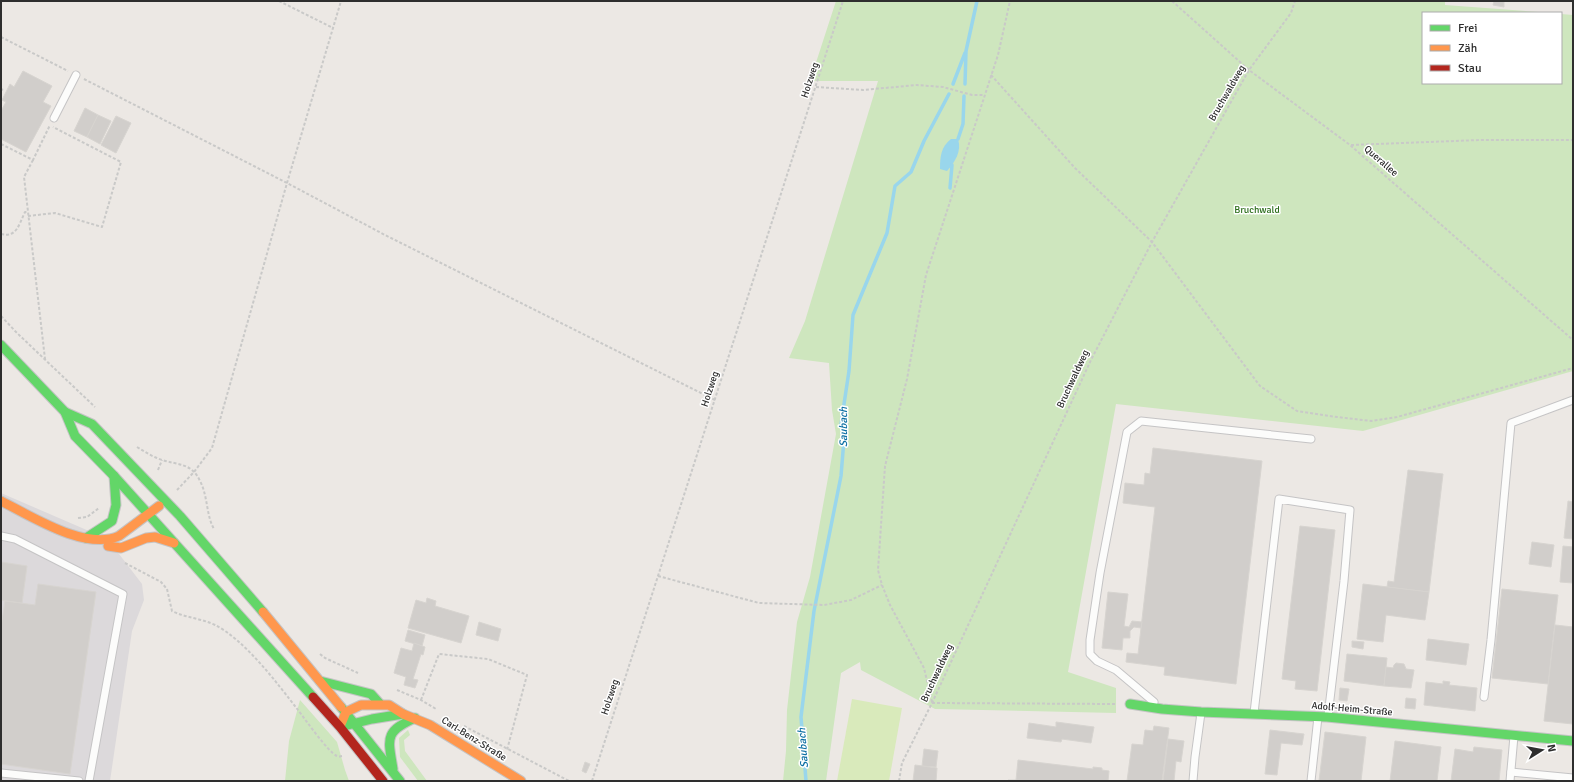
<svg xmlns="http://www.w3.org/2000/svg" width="1574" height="782" viewBox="0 0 1574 782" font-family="Signika,sans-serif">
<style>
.industrial{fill:#dcd9db}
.green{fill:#cee6be}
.pitch{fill:#d9eabb}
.water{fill:#99d6ec}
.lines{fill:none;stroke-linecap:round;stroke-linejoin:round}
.stream{stroke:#99d6ec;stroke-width:3.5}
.building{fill:#d1cecb;stroke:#d7d4d0}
.lane-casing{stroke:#c5c4c5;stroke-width:9}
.fast-casing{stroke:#c5c4c5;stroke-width:11}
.slow-casing{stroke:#c5c4c5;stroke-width:11}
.jam-casing{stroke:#c5c4c5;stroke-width:11}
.path{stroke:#c9c9c8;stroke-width:2;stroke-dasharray:3 2;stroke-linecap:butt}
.lane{stroke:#fcfcfb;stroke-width:7}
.fast{stroke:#63d668;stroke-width:9}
.slow{stroke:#ff974d;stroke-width:9}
.jam{stroke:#b3261e;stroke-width:9}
.labels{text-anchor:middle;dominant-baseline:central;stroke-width:3;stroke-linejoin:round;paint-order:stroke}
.street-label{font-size:10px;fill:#2e2e2e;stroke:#fff}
.park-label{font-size:10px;fill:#2c6e1b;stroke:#fff}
.water-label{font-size:11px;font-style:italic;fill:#0d6fa3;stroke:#fff}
</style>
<rect width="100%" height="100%" fill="#ece8e4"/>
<path class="industrial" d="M1,493L89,531L119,554L142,584L144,600L132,631L110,781H1Z"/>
<g class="green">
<path d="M836,1H1445V5L1552,13H1423V83H1561V14L1573,15V371L1363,431L1116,404L1068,672L1116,688V713L935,709L861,670L860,662L841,673L826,781H783L786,751L787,710L797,622L810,577L836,434L832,410L829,363L789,358L805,321L878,81H810Z"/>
<path d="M300,700L337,742L345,770L349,781H285L289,741Z"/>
<path d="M408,730L410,735L404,740L405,751L427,781H418L400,757L399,738Z"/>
</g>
<path class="pitch" d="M852,699L902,708L889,781H837Z"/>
<path class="water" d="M951,139H958C962,151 955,162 947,171L940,169C940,156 941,147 951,139Z"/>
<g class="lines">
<g class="stream">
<path d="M953,84L965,53"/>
<path d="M965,84L966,51L977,1"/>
<path d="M958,139L963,124L964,96"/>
<path d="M950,188L952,165"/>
<path d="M806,781L801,717L814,611L841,476L844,439L841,424L849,371L853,315L887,233L895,186L911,172L924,141L949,94"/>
</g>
</g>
<g class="building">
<path d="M1494,1H1504V7L1493,5Z"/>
<path d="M23,71L52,86L43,102L51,106L26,152L1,139V111L6,102L2,100L10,84L14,87Z"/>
<path d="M85,108L98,115L87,137L74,131Z"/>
<path d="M98,115L111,121L100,144L87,137Z"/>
<path d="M116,116L131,123L116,153L101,145Z"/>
<path d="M1153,448L1262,461L1236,684L1164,675L1165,667L1126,662L1127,653L1138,654L1155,507L1123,503L1125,483L1144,485L1145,473L1150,474Z"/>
<path d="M1408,470L1443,474L1429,592L1387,587L1388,581L1394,582Z"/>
<path d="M1568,501L1573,502V539L1564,538Z"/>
<path d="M1300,526L1335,530L1317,691L1295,689L1296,681L1282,679Z"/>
<path d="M1532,542L1554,545L1551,567L1529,564Z"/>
<path d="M1563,546L1573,547V583L1560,582Z"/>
<path d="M1,562L27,566L22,603L1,600Z"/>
<path d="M38,584L96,592L70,774L1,764V627L5,601L35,605Z"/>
<path d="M1363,584L1429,592L1425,620L1386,615L1383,642L1357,639Z"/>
<path d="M1502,589L1558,595L1548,684L1492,678Z"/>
<path d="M1108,592L1128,594L1124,626L1129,627L1132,621L1142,622L1141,628L1134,627L1130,631V638H1123L1122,650L1102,648Z"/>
<path d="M427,598L436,601L435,606L469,616L461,643L408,628L416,600L426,603Z"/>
<path d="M479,622L501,629L498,641L476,635Z"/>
<path d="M1555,625L1573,627V724L1544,721Z"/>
<path d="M408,630L425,635L422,646L405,641Z"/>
<path d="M1428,639L1469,644L1466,665L1426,660Z"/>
<path d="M1352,641L1364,642L1363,649L1352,647Z"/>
<path d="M414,643L425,647L423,655L421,654L413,679L418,680L415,688L404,685L406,677L394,673L401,648L412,651Z"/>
<path d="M1347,654L1387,658L1384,686L1344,681Z"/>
<path d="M1396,663L1404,664L1406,669L1414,670L1411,688L1384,686L1386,667L1393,668L1394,665Z"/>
<path d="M1443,681L1450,682L1449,685L1477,688L1475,711L1424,705L1426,682L1443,684Z"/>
<path d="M1340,688L1349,689L1347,701L1339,700Z"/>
<path d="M1406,698L1416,699L1415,709L1405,708Z"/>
<path d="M1056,722L1094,727L1091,743L1062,739L1061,742L1027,738L1029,723L1056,727Z"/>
<path d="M1154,726L1169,728L1162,781H1127L1132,744L1143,745L1145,730L1153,731Z"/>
<path d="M1270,730L1304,734L1302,745L1281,743L1277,775L1265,774Z"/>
<path d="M1325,732L1366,737L1361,781H1319Z"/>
<path d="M1168,739L1184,741L1181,762L1176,761L1174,781H1163Z"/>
<path d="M1395,741L1441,747L1437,781H1390Z"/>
<path d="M1474,747L1502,750L1499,781H1451L1455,749L1473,752Z"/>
<path d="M924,749L938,751L936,767L922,766Z"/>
<path d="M1018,760L1093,769V767L1102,768V770L1109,771L1108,781H1008V780H1016Z"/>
<path d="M585,762L590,764L586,773L582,771Z"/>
<path d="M915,765L937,768L936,781H913Z"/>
</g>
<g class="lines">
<defs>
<g id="lane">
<path d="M54,118L76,75"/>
<path d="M1,536L15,539L123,594L89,781"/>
<path d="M1484,697L1491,640L1511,423L1573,400"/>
<path d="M1154,702L1116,670L1097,661L1090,654V640L1100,573L1127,432L1141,421L1311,439"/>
<path d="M1254,713L1279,499L1350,510L1344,581L1328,716"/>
<path d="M1511,772L1573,778"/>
<path d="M1,773L79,781"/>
<path d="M1193,781L1195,757L1201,713"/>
<path d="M1311,781L1318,717"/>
<path d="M1510,781L1514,736"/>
</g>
<g id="fast">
<path d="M1,345L65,412L75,436L114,476L313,697"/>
<path d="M65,412L92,424L180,516L263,612"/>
<path d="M86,538L112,521L116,505L114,476"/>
<path d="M320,681L371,694L380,704"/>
<path d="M1130,704L1162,709L1201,712L1327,717L1573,741"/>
<path d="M341,707L400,781"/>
<path d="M344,726L372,719L403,714"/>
<path d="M393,769C388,738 384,732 415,718"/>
</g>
<g id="slow">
<path d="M1,501C31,516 85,551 119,536L159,506"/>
<path d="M108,546L121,548L146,538L155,537L174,543"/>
<path d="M263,612L341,707"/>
<path d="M341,724L346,712L361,705H389L403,714L430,725L521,781"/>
</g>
<path id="jam" d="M313,697L340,727L383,781"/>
</defs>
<use href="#lane" class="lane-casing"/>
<use href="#fast" class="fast-casing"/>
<use href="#slow" class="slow-casing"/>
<use href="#jam" class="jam-casing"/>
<g class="path">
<path d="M279,1L333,28"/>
<path d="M1172,1L1249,70L1350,145L1573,340"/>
<path d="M1,37L68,71"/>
<path d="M991,75L1075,168L1152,242L1260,386L1297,411L1329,416L1371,421L1397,417L1573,368"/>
<path d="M84,79L287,183L385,235L715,400"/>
<path d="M816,87L863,90L917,85L943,87L972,95H983"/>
<path d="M1,89L3,90"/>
<path d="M1,144L33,160L50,125"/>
<path d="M1351,145L1480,140H1573"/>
<path d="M33,160L24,177L45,359"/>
<path d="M28,216L55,213L102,227L121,162L53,127"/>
<path d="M1,234C17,238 19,224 25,212H28"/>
<path d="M1,316L17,333L95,407"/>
<path d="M137,447C145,452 153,457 162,460C178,465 192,463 200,481C208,496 206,515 214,529"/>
<path d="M158,470L162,460"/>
<path d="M177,490L194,472L212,448L287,183L341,1"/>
<path d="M78,518L87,517L99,508"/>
<path d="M125,563L161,582L167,589L172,611C186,618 201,618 215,625C245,640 277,683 298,710C305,719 328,752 337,756C339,757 341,756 343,756"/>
<path d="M658,576L759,603L824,605L851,600L882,585"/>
<path d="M320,654L325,658L358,673"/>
<path d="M397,690L421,700L436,709"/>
<path d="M421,700L439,654L488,659L527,675L507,750"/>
<path d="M932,702L924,668L890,605L882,585L878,570L885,466L907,379L926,275L998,55L1010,1"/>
<path d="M932,703L1115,704"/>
<path d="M464,726L569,781"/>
<path d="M592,781L843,1"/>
<path d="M899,781L902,763L932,703L1091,360L1152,242L1249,70L1291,13L1295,1"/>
</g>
<use href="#lane" class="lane"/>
<use href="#fast" class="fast"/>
<use href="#slow" class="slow"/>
<use href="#jam" class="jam"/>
</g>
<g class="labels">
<g class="street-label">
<text transform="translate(810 80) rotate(-72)">Holzweg</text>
<text transform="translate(1227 93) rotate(-60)">Bruchwaldweg</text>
<text transform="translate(1381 161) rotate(41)">Querallee</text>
<text transform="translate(1073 379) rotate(-65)">Bruchwaldweg</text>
<text transform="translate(710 389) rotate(-72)">Holzweg</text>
<text transform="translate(937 673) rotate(-65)">Bruchwaldweg</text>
<text transform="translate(610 697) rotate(-72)">Holzweg</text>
<text transform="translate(1352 709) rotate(5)">Adolf-Heim-Straße</text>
<text transform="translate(474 739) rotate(32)">Carl-Benz-Straße</text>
</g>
<g class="park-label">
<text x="1257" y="210">Bruchwald</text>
</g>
<g class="water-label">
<text transform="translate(843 427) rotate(-90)">Saubach</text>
<text transform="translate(803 748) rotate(-94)">Saubach</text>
</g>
</g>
<rect width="1574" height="782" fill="none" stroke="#2e2e2e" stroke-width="4"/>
<rect x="1422" y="12" width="140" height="72" fill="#ffffff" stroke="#ababab"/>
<rect x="1430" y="25" width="20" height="6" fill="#63d668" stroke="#ababab"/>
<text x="1458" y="32" font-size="12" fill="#2e2e2e">Frei</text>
<rect x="1430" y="45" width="20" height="6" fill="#ff974d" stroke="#ababab"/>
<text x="1458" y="52" font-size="12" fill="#2e2e2e">Zäh</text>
<rect x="1430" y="65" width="20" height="6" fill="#b3261e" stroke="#ababab"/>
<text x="1458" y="72" font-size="12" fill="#2e2e2e">Stau</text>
<g transform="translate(1542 750) rotate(79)" stroke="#ffffff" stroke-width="3" paint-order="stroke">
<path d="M0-3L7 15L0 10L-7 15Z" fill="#2e2e2e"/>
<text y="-6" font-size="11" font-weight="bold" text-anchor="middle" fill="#2e2e2e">N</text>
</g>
</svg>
